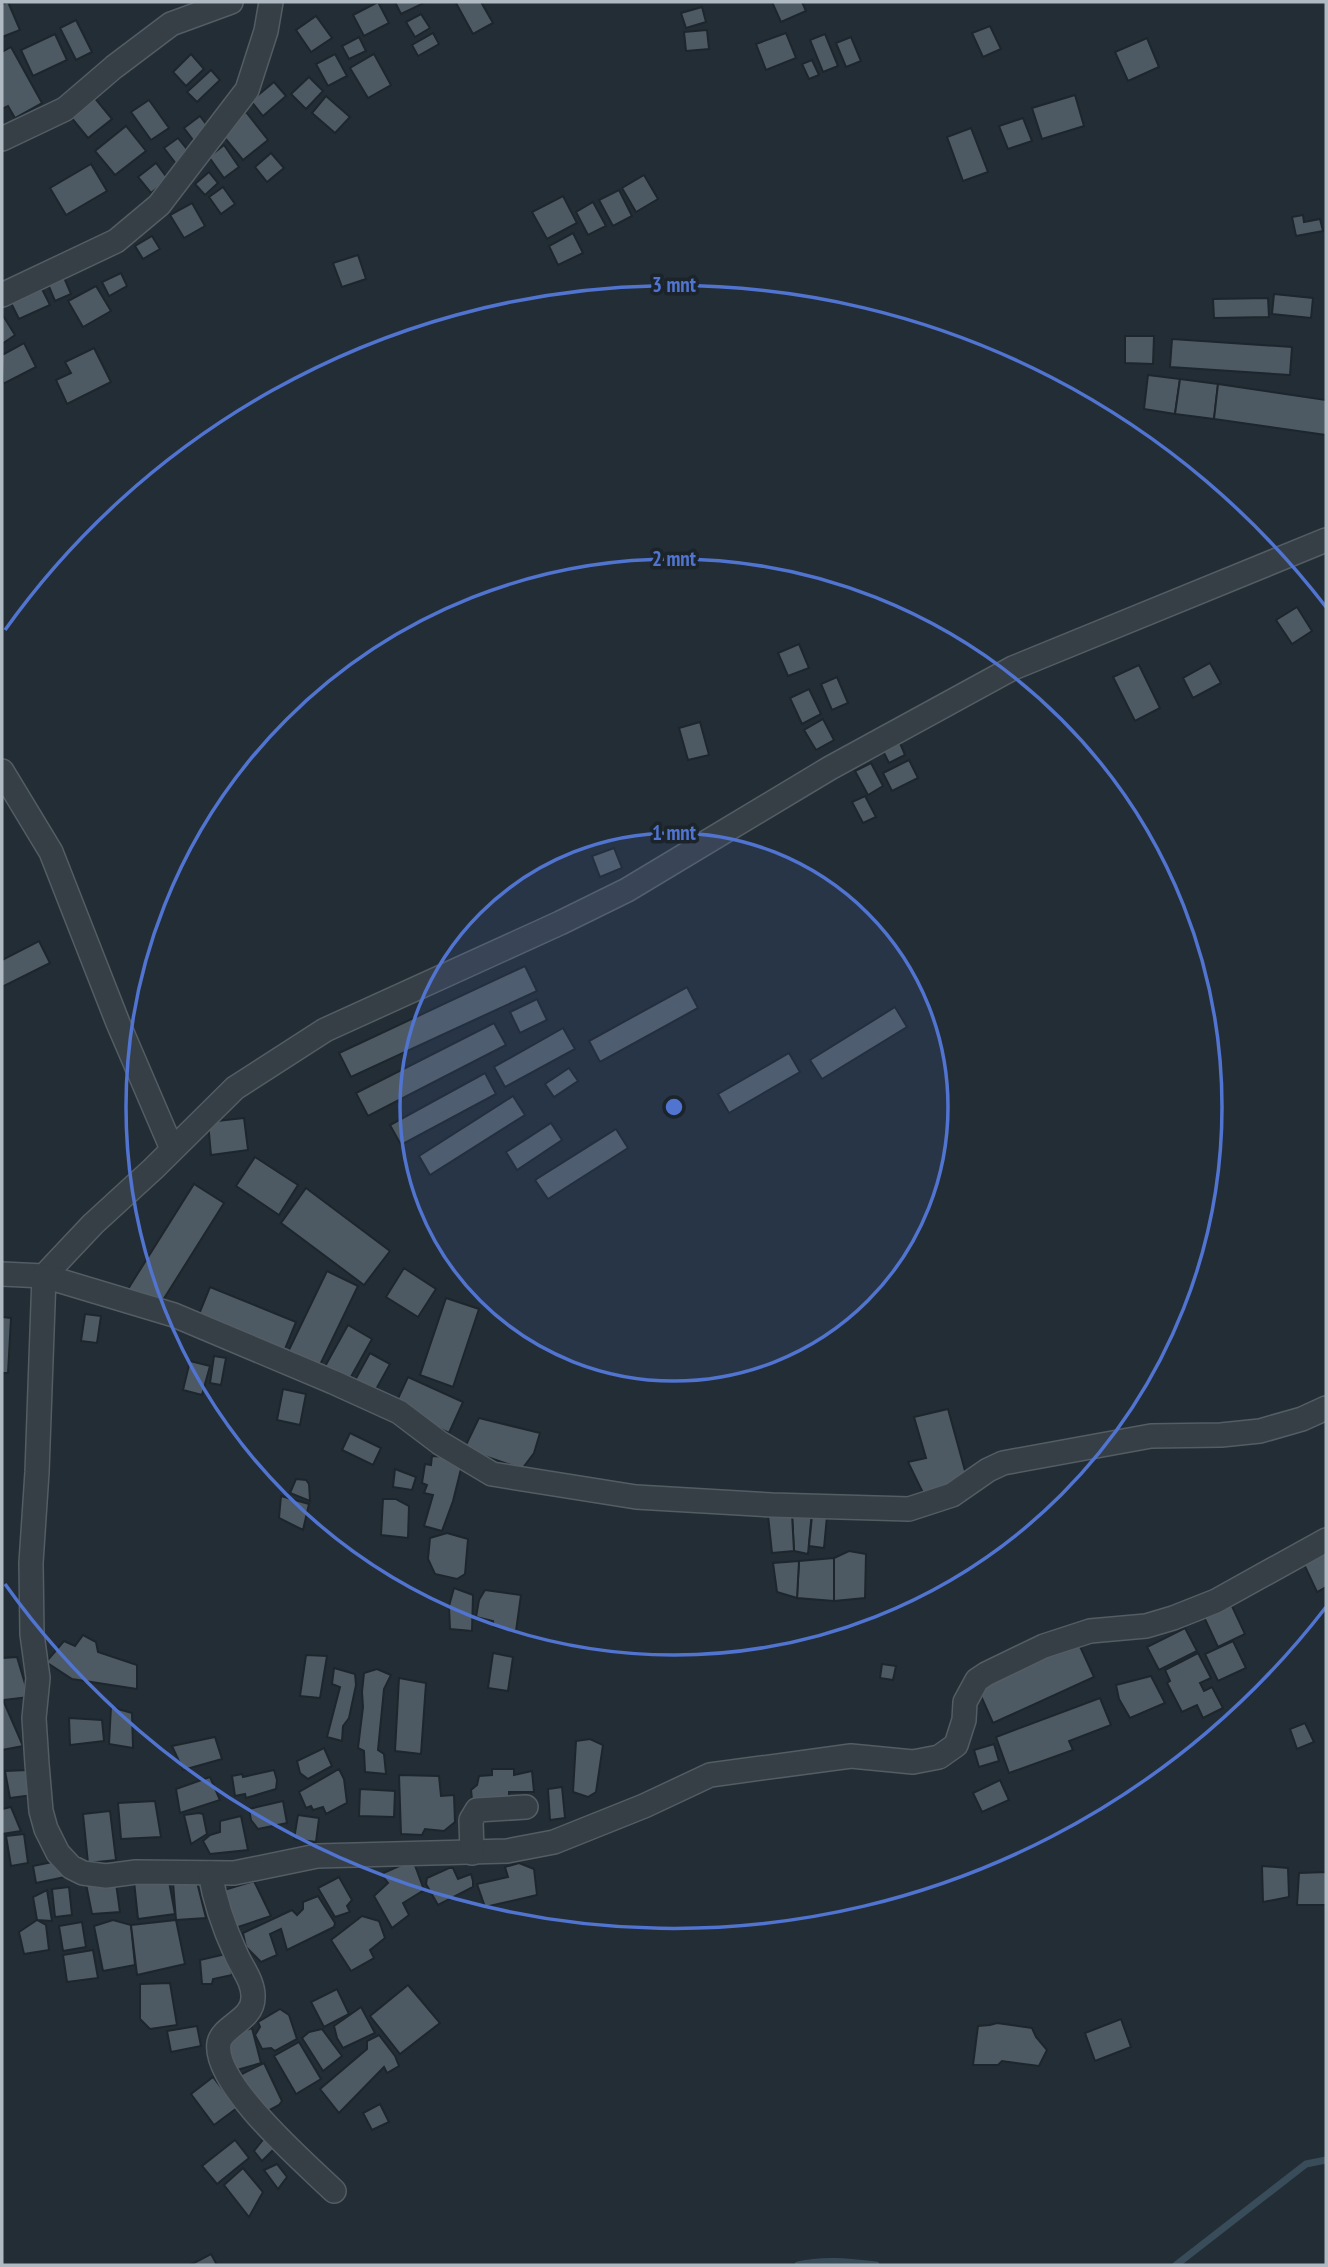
<svg xmlns="http://www.w3.org/2000/svg" width="1328" height="2267" viewBox="0 0 1328 2267" font-family="'PT Sans Narrow',sans-serif">
<style>
.lines{fill:none;stroke-linecap:round;stroke-linejoin:round}
.stream{stroke:#384c5a;stroke-width:7}
.building{fill:#4e5a63;stroke:#1d262c;stroke-width:2}
.minor-casing{stroke:#535d63;stroke-width:26}
.minor{stroke:#363f46;stroke-width:23}
.ring{fill:none;stroke:#5074d0;stroke-width:3.5}
.centre{fill:#5074d0;stroke:#1b242a;stroke-width:3.5}
.ring-label{font-size:21px;text-anchor:middle;font-weight:bold;fill:#5074d0;stroke:#1b242a;stroke-width:7;stroke-linejoin:round;paint-order:stroke}
</style>
<rect width="100%" height="100%" fill="#232d35"/>
<g class="lines">
<g class="stream">
<path d="M798,2265C824,2259 849,2262 876,2265"/>
<path d="M1176,2265L1306,2164L1326,2160"/>
</g>
</g>
<g class="building">
<path d="M8,2L20,30L2,37V4Z"/>
<path d="M378,2L389,23L364,36L353,15Z"/>
<path d="M395,2H423L424,3L401,14Z"/>
<path d="M458,2H481L493,23L473,34L456,3Z"/>
<path d="M772,2H802L806,11L781,22Z"/>
<path d="M702,7L706,22L686,28L681,13Z"/>
<path d="M421,14L430,28L415,37L406,22Z"/>
<path d="M316,16L332,38L311,52L296,30Z"/>
<path d="M76,20L92,52L76,60L60,28Z"/>
<path d="M990,26L1001,49L983,57L972,33Z"/>
<path d="M707,30L709,49L686,51L684,32Z"/>
<path d="M433,33L439,44L418,56L412,45Z"/>
<path d="M786,33L796,58L766,70L756,44Z"/>
<path d="M55,34L67,60L33,76L21,50Z"/>
<path d="M825,34L838,66L823,72L810,40Z"/>
<path d="M359,37L366,51L349,59L342,46Z"/>
<path d="M851,37L861,61L846,67L836,43Z"/>
<path d="M1147,38L1159,67L1128,81L1115,52Z"/>
<path d="M11,47L42,103L15,118L8,106L2,109V52Z"/>
<path d="M191,54L204,69L186,86L173,72Z"/>
<path d="M335,54L347,76L328,86L316,64Z"/>
<path d="M374,54L391,85L368,98L350,68Z"/>
<path d="M812,60L819,75L809,79L802,64Z"/>
<path d="M211,70L220,80L197,102L187,92Z"/>
<path d="M309,77L323,91L306,109L291,94Z"/>
<path d="M274,82L286,96L263,116L251,101Z"/>
<path d="M1075,95L1084,126L1042,139L1032,108Z"/>
<path d="M326,96L350,117L335,133L312,113Z"/>
<path d="M94,97L112,119L88,138L70,116Z"/>
<path d="M149,100L169,128L151,140L131,112Z"/>
<path d="M246,112L268,140L243,160L220,132Z"/>
<path d="M200,116L212,132L196,144L184,128Z"/>
<path d="M1023,118L1032,141L1008,149L999,126Z"/>
<path d="M126,126L146,151L115,175L95,151Z"/>
<path d="M971,128L988,172L963,181L947,137Z"/>
<path d="M178,138L194,158L180,169L164,148Z"/>
<path d="M224,145L239,167L224,178L209,157Z"/>
<path d="M271,153L284,168L267,182L255,167Z"/>
<path d="M156,163L168,179L151,193L138,177Z"/>
<path d="M91,164L107,191L66,215L50,188Z"/>
<path d="M209,172L218,183L205,195L195,184Z"/>
<path d="M644,175L658,199L636,212L622,188Z"/>
<path d="M223,187L235,204L221,214L209,197Z"/>
<path d="M619,190L632,216L613,226L599,200Z"/>
<path d="M563,196L577,223L547,239L532,212Z"/>
<path d="M593,202L606,226L588,235L576,212Z"/>
<path d="M192,203L205,226L184,238L170,215Z"/>
<path d="M1303,215L1304,222L1320,219L1323,231L1296,236L1292,217Z"/>
<path d="M573,233L583,253L558,265L549,246Z"/>
<path d="M152,236L160,249L143,259L135,246Z"/>
<path d="M358,255L366,279L342,287L333,263Z"/>
<path d="M121,273L127,286L109,296L102,282Z"/>
<path d="M63,275L71,294L55,301L47,282Z"/>
<path d="M39,283L50,305L19,319L8,297Z"/>
<path d="M96,286L111,311L83,327L68,301Z"/>
<path d="M1274,294L1313,298L1311,318L1272,314Z"/>
<path d="M1268,298L1269,317L1214,318L1213,299Z"/>
<path d="M2,314L15,335L2,344Z"/>
<path d="M1125,336H1154L1153,364L1125,363Z"/>
<path d="M1172,339L1292,347L1290,375L1170,367Z"/>
<path d="M24,343L36,367L3,384L2,355Z"/>
<path d="M94,348L111,382L67,404L56,380L71,373L65,362Z"/>
<path d="M1148,375L1180,379L1175,414L1144,409Z"/>
<path d="M1180,379L1218,384L1214,419L1175,414Z"/>
<path d="M1218,384L1326,400V435L1214,419Z"/>
<path d="M1297,607L1312,631L1292,644L1276,620Z"/>
<path d="M799,644L809,668L788,676L778,653Z"/>
<path d="M1210,663L1221,683L1193,698L1183,678Z"/>
<path d="M1139,665L1160,708L1135,721L1113,677Z"/>
<path d="M837,677L848,703L832,710L821,684Z"/>
<path d="M809,689L821,714L802,724L790,698Z"/>
<path d="M823,719L834,740L816,750L804,730Z"/>
<path d="M700,722L709,755L688,760L679,728Z"/>
<path d="M900,743L905,755L889,763L883,751Z"/>
<path d="M909,760L918,778L892,791L883,773Z"/>
<path d="M871,763L883,786L868,795L855,771Z"/>
<path d="M865,796L876,817L863,823L852,802Z"/>
<path d="M614,848L622,868L600,877L592,856Z"/>
<path d="M39,941L50,963L2,987V960Z"/>
<path d="M525,966L537,991L351,1077L339,1053Z"/>
<path d="M687,987L698,1008L600,1062L589,1041Z"/>
<path d="M537,999L547,1020L520,1033L510,1012Z"/>
<path d="M895,1007L907,1027L822,1079L810,1060Z"/>
<path d="M494,1023L506,1045L368,1116L356,1093Z"/>
<path d="M563,1028L575,1049L505,1087L494,1067Z"/>
<path d="M789,1053L800,1072L729,1113L718,1094Z"/>
<path d="M569,1068L578,1081L554,1097L545,1084Z"/>
<path d="M485,1073L496,1094L401,1145L390,1125Z"/>
<path d="M513,1096L525,1115L430,1175L419,1156Z"/>
<path d="M244,1118L248,1150L211,1155L208,1122Z"/>
<path d="M551,1123L562,1140L517,1170L506,1152Z"/>
<path d="M616,1129L628,1148L548,1199L535,1180Z"/>
<path d="M255,1157L298,1185L279,1215L236,1186Z"/>
<path d="M194,1184L224,1203L158,1308L128,1289Z"/>
<path d="M306,1188L390,1251L364,1285L281,1223Z"/>
<path d="M404,1268L436,1289L418,1317L386,1297Z"/>
<path d="M327,1271L358,1286L317,1371L286,1356Z"/>
<path d="M210,1287L296,1322L283,1354L197,1319Z"/>
<path d="M446,1298L479,1309L453,1387L420,1375Z"/>
<path d="M85,1314L101,1316L97,1343L81,1341Z"/>
<path d="M2,1317L11,1318L8,1373H2Z"/>
<path d="M348,1325L372,1339L347,1384L323,1370Z"/>
<path d="M370,1353L390,1364L374,1393L354,1382Z"/>
<path d="M214,1356L226,1358L221,1385L210,1383Z"/>
<path d="M190,1361L210,1366L202,1395L183,1390Z"/>
<path d="M408,1377L463,1402L449,1433L394,1407Z"/>
<path d="M283,1389L306,1394L300,1425L277,1420Z"/>
<path d="M948,1409L967,1478L925,1497L908,1462L926,1458L914,1417Z"/>
<path d="M479,1418L540,1433L534,1453L522,1469L464,1449Z"/>
<path d="M350,1433L381,1448L373,1465L342,1450Z"/>
<path d="M432,1456L449,1457L462,1465L453,1501L442,1531L424,1526L433,1495L424,1493L427,1485L422,1483L425,1464L431,1465Z"/>
<path d="M395,1469L416,1477L412,1490L393,1487Z"/>
<path d="M296,1479L306,1480L309,1484L310,1501L290,1493Z"/>
<path d="M281,1496L309,1504L303,1530L279,1518Z"/>
<path d="M383,1499H396L409,1506L408,1538L381,1535Z"/>
<path d="M812,1511L808,1554L794,1551L792,1514Z"/>
<path d="M792,1514L794,1551L772,1553L768,1515Z"/>
<path d="M812,1516H827L824,1548L809,1546Z"/>
<path d="M447,1533L468,1539L465,1574L457,1579L435,1574L428,1559L430,1538Z"/>
<path d="M1326,1549V1587L1317,1592L1302,1560Z"/>
<path d="M849,1551L866,1554L865,1598L834,1601V1558Z"/>
<path d="M834,1558V1601L797,1598L799,1561Z"/>
<path d="M799,1561L797,1598L777,1592L773,1563Z"/>
<path d="M454,1588L473,1595L472,1631L450,1629L449,1606Z"/>
<path d="M485,1590L521,1595L516,1631L494,1627L493,1621L476,1617L479,1600Z"/>
<path d="M1231,1604L1245,1634L1218,1647L1204,1617Z"/>
<path d="M1185,1628L1197,1651L1159,1670L1147,1647Z"/>
<path d="M83,1635L96,1642L98,1652L137,1665V1689L72,1679L46,1662L64,1641L75,1646Z"/>
<path d="M1233,1641L1246,1668L1218,1681L1205,1654Z"/>
<path d="M1078,1642L1094,1677L993,1723L977,1687Z"/>
<path d="M493,1653L513,1657L508,1691L488,1688Z"/>
<path d="M1198,1653L1211,1678L1200,1683L1204,1691L1212,1687L1223,1708L1203,1718L1197,1705L1182,1712L1167,1683L1170,1681L1165,1670Z"/>
<path d="M306,1655L327,1656L320,1698L300,1696Z"/>
<path d="M17,1657L29,1697L3,1700L23,1746L2,1750V1658Z"/>
<path d="M882,1664L896,1666L893,1680L880,1678Z"/>
<path d="M334,1668L355,1674L356,1685L349,1718L343,1726L342,1741L327,1737L340,1687L332,1684Z"/>
<path d="M377,1669L391,1675L384,1689L378,1750L384,1754L386,1774L365,1772L364,1751L358,1748L363,1707L362,1692L364,1673Z"/>
<path d="M1151,1676L1165,1703L1130,1718L1119,1699L1116,1685Z"/>
<path d="M399,1678L426,1683L421,1754L395,1751Z"/>
<path d="M1100,1698L1111,1725L1069,1741L1073,1750L1009,1773L996,1737Z"/>
<path d="M111,1707L132,1713L133,1748L109,1744Z"/>
<path d="M69,1718L102,1720L104,1741L70,1745Z"/>
<path d="M1305,1723L1314,1742L1297,1749L1290,1729Z"/>
<path d="M215,1737L222,1759L183,1770L172,1746Z"/>
<path d="M590,1739L603,1745L596,1792L588,1797L573,1792L576,1741Z"/>
<path d="M994,1744L999,1761L979,1767L974,1750Z"/>
<path d="M324,1748L332,1766L308,1779L300,1773L297,1761Z"/>
<path d="M339,1769L344,1779L347,1803L326,1814L323,1807L313,1810L311,1806L306,1808L299,1792Z"/>
<path d="M492,1769H514V1775L532,1771L534,1792H509V1801L472,1799L471,1790L477,1785L479,1776L492,1775Z"/>
<path d="M28,1770L33,1795L10,1798L5,1771Z"/>
<path d="M274,1770L277,1780L276,1789L246,1798L245,1794L235,1796L232,1776L242,1774L243,1777Z"/>
<path d="M399,1775L439,1776L441,1796L454,1795L455,1822L444,1831L425,1829L422,1835L401,1834Z"/>
<path d="M210,1777L220,1800L180,1813L176,1789Z"/>
<path d="M1000,1780L1009,1800L982,1812L973,1793Z"/>
<path d="M562,1787L565,1818L550,1820L548,1789Z"/>
<path d="M360,1789L395,1791L394,1817L359,1816Z"/>
<path d="M155,1801L161,1837L121,1839L118,1803Z"/>
<path d="M283,1801L287,1823L258,1829L251,1820L249,1809Z"/>
<path d="M11,1807L21,1831L2,1834V1809Z"/>
<path d="M110,1811L116,1860L88,1863L83,1814Z"/>
<path d="M199,1813L203,1814L207,1834L191,1844L184,1815Z"/>
<path d="M298,1815L319,1818L316,1842L294,1839Z"/>
<path d="M241,1816L248,1850L210,1854L203,1841L210,1835L220,1832V1821Z"/>
<path d="M24,1834L28,1863L11,1866L6,1836Z"/>
<path d="M62,1860L65,1877L36,1883L33,1866Z"/>
<path d="M413,1860L424,1890L403,1903L409,1915L392,1928L374,1896L388,1883L381,1874Z"/>
<path d="M519,1863L534,1869L537,1895L485,1907L477,1884L508,1877L505,1867Z"/>
<path d="M1262,1866L1288,1868L1289,1897L1263,1902Z"/>
<path d="M449,1868H453L458,1879L471,1874L473,1881V1887L438,1905L426,1884L427,1878Z"/>
<path d="M1326,1872V1905H1297L1299,1873Z"/>
<path d="M168,1876L175,1914L138,1919L134,1881Z"/>
<path d="M339,1877L352,1900L347,1906L350,1912L335,1917L318,1888Z"/>
<path d="M196,1878L206,1918L176,1920L173,1882Z"/>
<path d="M254,1881L271,1916L232,1929L221,1899L227,1895L224,1890Z"/>
<path d="M116,1883L120,1912L92,1914L86,1884Z"/>
<path d="M69,1887L72,1915L55,1917L52,1889Z"/>
<path d="M47,1890L52,1921L37,1920L33,1897Z"/>
<path d="M318,1896L335,1923L334,1927L287,1950L281,1929L270,1934L277,1955L261,1962L246,1947L243,1933L292,1910L297,1915L303,1909V1902Z"/>
<path d="M362,1916L379,1921L385,1938L370,1950L374,1958L351,1971L331,1940Z"/>
<path d="M37,1920L46,1925L49,1950L24,1954L19,1932Z"/>
<path d="M113,1920L131,1925L135,1965L103,1971L94,1926Z"/>
<path d="M176,1920L185,1964L137,1975L131,1925Z"/>
<path d="M82,1922L86,1947L63,1951L59,1926Z"/>
<path d="M93,1950L98,1978L67,1982L63,1955Z"/>
<path d="M230,1953L232,1975L213,1979L212,1984H202L200,1960Z"/>
<path d="M170,1983L177,2025L150,2029L140,2019V1984Z"/>
<path d="M408,1985L440,2023L400,2054L370,2016Z"/>
<path d="M337,1989L349,2014L324,2027L311,2002Z"/>
<path d="M361,2007L375,2033L343,2048L337,2038L334,2026Z"/>
<path d="M280,2009L289,2015L297,2039L275,2051L271,2048L262,2049L255,2035L260,2027L258,2022Z"/>
<path d="M1121,2019L1131,2047L1095,2061L1085,2033Z"/>
<path d="M997,2023L1032,2028L1036,2037L1047,2050L1039,2066L1002,2061L998,2065H973L978,2026L990,2025Z"/>
<path d="M197,2026L201,2046L171,2052L167,2031Z"/>
<path d="M252,2028L261,2063L230,2072L228,2036Z"/>
<path d="M322,2029L342,2056L323,2071L302,2038L309,2032Z"/>
<path d="M379,2035L395,2056L399,2066L387,2073L384,2067L339,2113L320,2089L367,2049V2041Z"/>
<path d="M299,2042L321,2079L296,2094L274,2056Z"/>
<path d="M264,2063L282,2101L279,2105L266,2112L236,2077Z"/>
<path d="M213,2077L237,2108L214,2125L191,2094Z"/>
<path d="M380,2104L389,2122L372,2130L363,2113Z"/>
<path d="M270,2131L280,2143L262,2161L254,2151Z"/>
<path d="M235,2140L249,2158L217,2184L202,2166Z"/>
<path d="M277,2164L287,2177L278,2189L264,2170Z"/>
<path d="M243,2168L263,2192L249,2217L224,2185Z"/>
<path d="M211,2254L217,2265H190Z"/>
</g>
<g class="lines">
<defs>
<g id="minor">
<path d="M2,139L65,109L114,67L171,24L231,2"/>
<path d="M2,295L116,241L159,205L247,90L266,31L271,2"/>
<path d="M2,771L51,852L118,1023L172,1149"/>
<path d="M2,1274L44,1276L93,1224L153,1169L235,1088L325,1030L560,923L627,890L830,768L1013,668L1326,540"/>
<path d="M1326,1408L1302,1419L1260,1431L1221,1435L1151,1436L1003,1463L988,1470L952,1495L909,1509L772,1505L636,1497L492,1474L440,1443L399,1412L333,1382L174,1315L44,1276L37,1472L31,1563L32,1634L38,1678L34,1718L37,1764L41,1811L46,1829L58,1853L71,1867L83,1873L106,1876L136,1872L234,1873L317,1856L507,1851L554,1842L644,1806L710,1775L851,1756L913,1762L939,1757L956,1745L964,1720L965,1702L977,1680L986,1674L1044,1646L1090,1631L1146,1626L1173,1618L1216,1601L1326,1540"/>
<path d="M472,1853L471,1820L477,1810L526,1807"/>
<path d="M210,1873C215,1902 224,1928 236,1954C242,1968 254,1982 253,1998C253,2020 222,2026 219,2043C212,2083 306,2164 334,2191"/>
</g>
</defs>
<use href="#minor" class="minor-casing"/>
<use href="#minor" class="minor"/>
</g>
<circle cx="674" cy="1107" r="274" fill="#5074d0" fill-opacity=".12"/>
<g class="ring">
<circle cx="674" cy="1107" r="274"/>
<circle cx="674" cy="1107" r="548"/>
<path d="M1326 1607A822 822 0 0 1 5 1584M5 630A822 822 0 0 1 1326 607"/>
</g>
<circle cx="674" cy="1107" r="10" class="centre"/>
<g class="ring-label">
<text x="674" y="292">3 mnt</text>
<text x="674" y="566">2 mnt</text>
<text x="674" y="840">1 mnt</text>
</g>
<rect width="1328" height="2267" fill="none" stroke="#b0bac2" stroke-width="7"/>
</svg>
